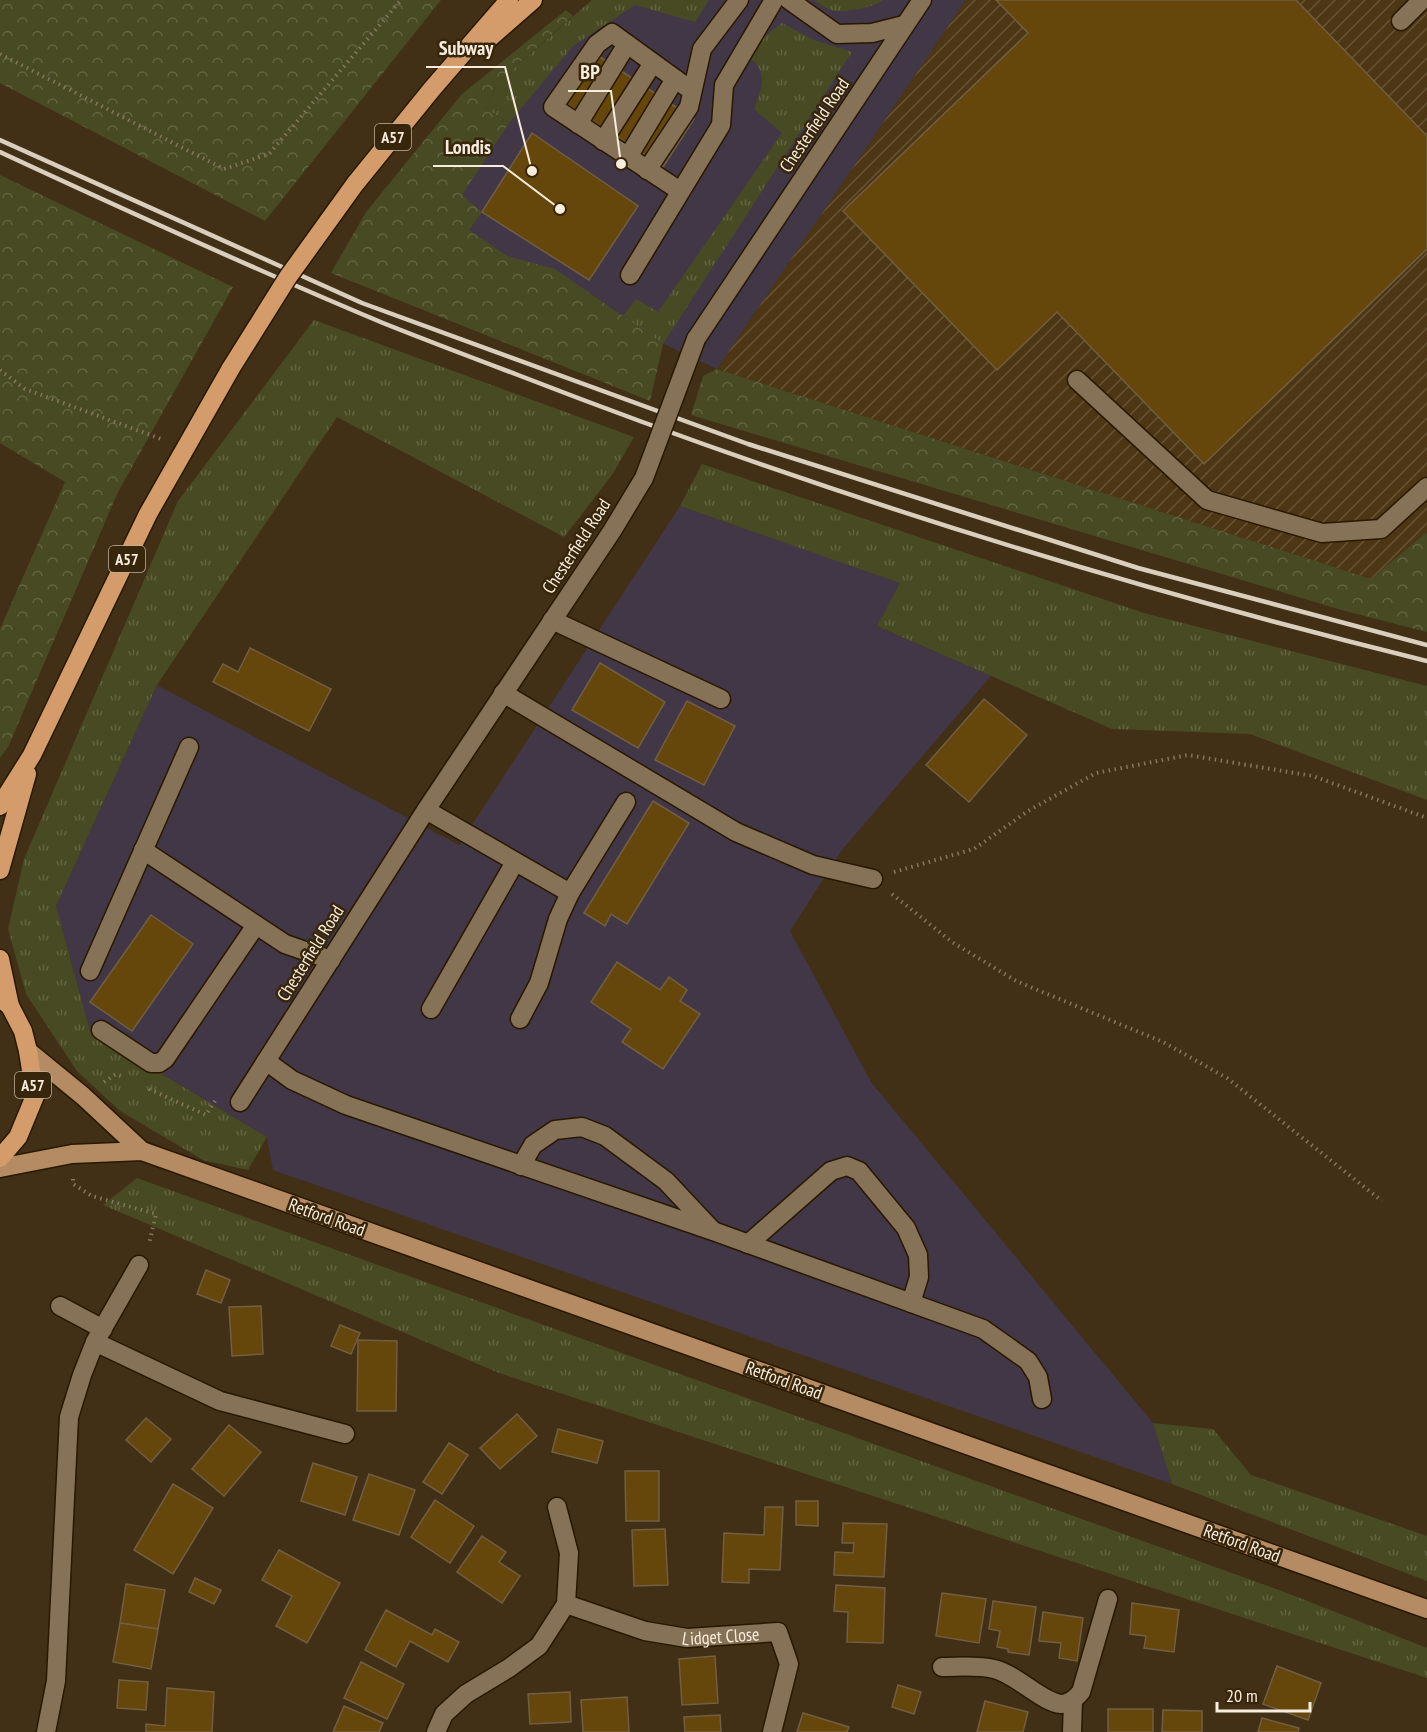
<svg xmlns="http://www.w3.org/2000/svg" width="1427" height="1732" viewBox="0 0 1427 1732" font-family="'PT Sans Narrow',sans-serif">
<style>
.commercial{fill:#423746}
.industrial{fill:url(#industrial-furrows)}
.grass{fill:url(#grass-tufts)}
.forest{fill:url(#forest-crowns)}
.building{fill:#65460b;stroke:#715e43;stroke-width:1.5}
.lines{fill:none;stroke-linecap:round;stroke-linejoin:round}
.minor-casing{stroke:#281800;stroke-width:21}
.major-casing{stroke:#281800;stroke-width:21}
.highway-casing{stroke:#281800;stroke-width:21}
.path{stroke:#857660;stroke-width:4;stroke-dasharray:1.5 4.5;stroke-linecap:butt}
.minor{stroke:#867256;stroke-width:18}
.major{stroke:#b48b62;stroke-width:18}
.highway{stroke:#d39c6a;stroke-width:18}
.rail{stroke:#dacebd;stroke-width:4.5}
.minor-bridge-casing{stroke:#281800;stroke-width:21;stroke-linecap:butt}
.highway-bridge-casing{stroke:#281800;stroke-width:21;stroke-linecap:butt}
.minor-bridge{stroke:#867256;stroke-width:18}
.highway-bridge{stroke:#d39c6a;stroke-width:18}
.labels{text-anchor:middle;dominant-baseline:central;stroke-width:5;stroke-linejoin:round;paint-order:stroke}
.shield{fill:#37260b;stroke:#beb19e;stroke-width:1.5}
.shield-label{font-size:16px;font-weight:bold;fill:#f8eddd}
.street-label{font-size:18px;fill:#f8eddd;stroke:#37260b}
.leader{fill:none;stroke:#f8eddd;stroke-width:2}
.callout-dot{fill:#f8eddd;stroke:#37260b;stroke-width:2}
.callout-label{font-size:20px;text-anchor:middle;font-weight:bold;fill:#f8eddd;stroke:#37260b;stroke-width:5;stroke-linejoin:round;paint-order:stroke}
</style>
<defs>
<pattern id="industrial-furrows" width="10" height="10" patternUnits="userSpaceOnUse" patternTransform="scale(1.5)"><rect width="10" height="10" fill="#4c3614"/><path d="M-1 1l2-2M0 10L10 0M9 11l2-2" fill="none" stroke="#675336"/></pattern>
<pattern id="grass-tufts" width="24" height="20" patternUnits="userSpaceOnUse" patternTransform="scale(1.5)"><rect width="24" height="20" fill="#474a22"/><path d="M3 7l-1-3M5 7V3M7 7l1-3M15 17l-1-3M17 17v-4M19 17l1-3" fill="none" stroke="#626442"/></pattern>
<pattern id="forest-crowns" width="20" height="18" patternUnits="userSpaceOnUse" patternTransform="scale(1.5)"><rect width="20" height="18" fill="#474a22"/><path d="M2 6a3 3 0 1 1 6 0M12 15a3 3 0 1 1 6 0" fill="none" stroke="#626442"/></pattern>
</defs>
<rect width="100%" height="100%" fill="#413016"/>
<g class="commercial">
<path d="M592,0H966L717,369L409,225L573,16Z"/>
<path d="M680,506L901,583L877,626L991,676L842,850L790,931L871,1082L1153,1423L1172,1484L273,1170L267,1137L90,1031L56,906L157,685L459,845Z"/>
</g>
<path class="industrial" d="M966,0H1427V532L1371,579L717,369Z"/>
<g class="grass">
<path d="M592,0H709L695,22L635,5L573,46L509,123L485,108L499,81Z"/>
<path d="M814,0H883C875,7 847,12 836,11C829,11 820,4 814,0Z"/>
<path d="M782,23L814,40L852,52L663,344L623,316L636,299L658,312L782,133L754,109C762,89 769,70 748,57L756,43Z"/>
<path d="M314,320L634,437L612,475L564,537L337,417L157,685L56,906L90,1031L267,1137L248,1170L203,1160L120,1111L77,1071L26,994L8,929L24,859L178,501Z"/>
<path d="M702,464L1144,613L1427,686V800L1250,734L1112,729L877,626L900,583L680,506Z"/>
<path d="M137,1178L1287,1593L1427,1648V1678L499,1373L103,1205Z"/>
<path d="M1153,1423L1213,1429L1251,1475L1427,1536V1581L1172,1484Z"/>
</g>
<g class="forest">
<path d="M0,0H441L265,221L0,83Z"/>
<path d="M566,10L573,16L499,81L485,108L509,123L462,195L482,212L469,230L507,256L555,269L663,344L650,401L331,273L366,212L462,94Z"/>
<path d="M0,175L233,287L118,492L8,747L0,758V629L65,482L0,443Z"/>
<path d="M717,369L1371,579L1427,532V632L1345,611L691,415L703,376Z"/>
</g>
<g class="building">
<path d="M996,0H1296L1427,136V249L1204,464L1057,312L997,370L843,211L1028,33Z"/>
<path d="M585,47L694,119L663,167L553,95Z"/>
<path d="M532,133L638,206L589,280L482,212Z"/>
<path d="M250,648L331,689L309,731L213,682L223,664L238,672Z"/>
<path d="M600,663L665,702L638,748L572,710Z"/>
<path d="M984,699L1027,735L969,802L926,765Z"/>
<path d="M687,701L735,726L704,785L655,760Z"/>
<path d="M653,801L689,823L627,924L611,914L605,926L584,913Z"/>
<path d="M151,915L193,944L132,1031L90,1002Z"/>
<path d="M617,962L660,990L669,977L687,990L680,1001L700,1014L663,1069L622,1042L631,1029L591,1002Z"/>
<path d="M206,1270L230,1280L221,1303L197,1294Z"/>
<path d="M261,1306L263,1354L232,1356L229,1307Z"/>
<path d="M340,1325L360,1333L351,1354L331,1346Z"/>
<path d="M358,1340L397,1341L396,1411H357Z"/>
<path d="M517,1414L537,1436L500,1469L480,1448Z"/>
<path d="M146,1418L171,1439L151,1462L126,1440Z"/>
<path d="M229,1425L261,1452L224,1496L192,1469Z"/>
<path d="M558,1429L603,1441L597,1463L552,1452Z"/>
<path d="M449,1443L468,1455L442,1494L423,1482Z"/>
<path d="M313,1463L357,1477L345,1515L301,1501Z"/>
<path d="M625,1471H659V1521H626Z"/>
<path d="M369,1474L415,1490L399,1535L353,1520Z"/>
<path d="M173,1484L213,1508L173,1574L134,1550Z"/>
<path d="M435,1500L474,1526L450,1563L411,1537Z"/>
<path d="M796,1501H818V1526L796,1525Z"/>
<path d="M765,1507H783L780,1570L749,1569V1583L722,1582L724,1533L764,1535Z"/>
<path d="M843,1523L887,1524L884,1577L834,1575L835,1552L853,1553L854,1543H842Z"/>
<path d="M665,1529L668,1585L634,1586L632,1530Z"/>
<path d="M482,1536L506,1552L499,1562L520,1576L502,1603L457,1572Z"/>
<path d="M279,1550L340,1583L307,1643L276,1626L292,1596L262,1580Z"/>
<path d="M195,1578L221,1590L214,1604L189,1592Z"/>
<path d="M126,1584L165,1590L158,1629L120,1623Z"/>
<path d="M836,1585L885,1588L883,1643L847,1642L848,1612L834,1611Z"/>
<path d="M942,1593L986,1599L979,1643L936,1636Z"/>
<path d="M993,1601L1036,1607L1029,1655L1008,1652V1649L997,1647L1000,1631L989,1629Z"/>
<path d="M1132,1603L1179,1610L1174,1652L1144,1648L1146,1636L1130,1634Z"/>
<path d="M386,1610L432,1635L435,1629L459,1642L448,1662L410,1641L396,1667L365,1650Z"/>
<path d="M1043,1612L1083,1618L1077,1661L1059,1658L1061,1643L1039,1641Z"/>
<path d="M120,1623L158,1629L151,1669L113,1662Z"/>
<path d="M715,1656L718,1703L682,1705L679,1659Z"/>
<path d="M361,1662L404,1684L387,1719L344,1698Z"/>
<path d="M1277,1666L1321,1683L1308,1720L1263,1704Z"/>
<path d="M119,1680L148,1682L146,1710L117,1708Z"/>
<path d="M898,1685L921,1692L914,1714L892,1707Z"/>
<path d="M167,1688L214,1692L212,1732H146V1724L165,1726Z"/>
<path d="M570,1692L571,1722L530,1724L528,1694Z"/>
<path d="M627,1697L629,1732H583L581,1700Z"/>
<path d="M985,1701L1028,1712L1023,1732H977Z"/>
<path d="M344,1706L383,1723L379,1732H333Z"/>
<rect x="1108" y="1709" width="45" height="23"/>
<path d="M1163,1710L1202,1711V1732H1162Z"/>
<path d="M803,1713L849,1727L847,1732H797Z"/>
<path d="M720,1715L721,1732H685L684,1717Z"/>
<path d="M1262,1718L1299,1728L1298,1732H1258Z"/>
</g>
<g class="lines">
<defs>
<g id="minor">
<path d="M789,0L837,34L872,33L904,25"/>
<path d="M1401,21L1422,0"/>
<path d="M578,124L627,44"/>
<path d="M603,141L653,63"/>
<path d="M628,157L675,79"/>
<path d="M647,170L689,107L702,49L739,0"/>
<path d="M680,191L553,107L597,44L612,33L692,91"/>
<path d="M630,275L721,125L724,85L774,0"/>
<path d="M696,339L922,0"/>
<path d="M1077,380L1207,500L1322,533L1381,529L1427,487"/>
<path d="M552,620L721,699"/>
<path d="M503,693L736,832L813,865L873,879"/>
<path d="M426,810L570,893L626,802"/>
<path d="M143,850L285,944L331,960"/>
<path d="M90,971L189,747"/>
<path d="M431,1009L515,862"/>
<path d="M520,1019L539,983L558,919L570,893"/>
<path d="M101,1030L151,1063H159L165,1059L256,925"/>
<path d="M266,1061L292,1080L346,1105L713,1231L983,1329L1028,1361L1038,1377L1042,1399"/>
<path d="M240,1102L426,810L612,531L644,478"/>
<path d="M521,1166L533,1145L555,1130L582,1127L605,1136L666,1181L712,1230"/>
<path d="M748,1244L831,1171L847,1166L859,1171L906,1228L918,1255L919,1277L911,1303"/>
<path d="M60,1306L103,1329"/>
<path d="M95,1342L139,1265"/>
<path id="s1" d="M566,1604L645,1631L687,1638L778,1632L789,1664L772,1732"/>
<path d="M942,1667C959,1667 977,1665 994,1669C1016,1674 1043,1703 1061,1704C1070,1704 1076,1698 1081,1692L1108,1599"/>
<path d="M46,1732L56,1681L69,1417L82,1375L95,1342L220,1401L345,1434"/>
<path d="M436,1732L444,1714L466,1694L509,1668L539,1646L566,1604L569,1553L557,1507"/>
<path d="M1072,1732L1073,1701"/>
</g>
<g id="major">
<path d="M28,1051L83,1096L142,1151"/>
<path d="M0,1168L72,1154L142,1151L1427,1609"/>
</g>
<g id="highway">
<path d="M485,42L533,0"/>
<path d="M355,184L432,89L509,0"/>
<path d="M0,806L32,755L148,514L231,368"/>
<path d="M0,870L27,774"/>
<path d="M0,959L10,1006"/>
<path d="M0,998L10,1006L23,1031L28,1051L35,1096L18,1137L0,1158"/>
</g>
</defs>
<use href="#minor" class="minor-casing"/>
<use href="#major" class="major-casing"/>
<use href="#highway" class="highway-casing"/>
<g class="path">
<path d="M0,54L224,169L269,154L401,0"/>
<path d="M0,370L25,389L164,440"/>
<path d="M894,872L974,849L1028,811L1096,773L1188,755L1313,776L1427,818"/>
<path d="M892,894L952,942L1016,981L1163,1042L1227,1078L1382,1201"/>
<path d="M104,1082L116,1074L123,1077"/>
<path d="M149,1089L206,1115L215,1101"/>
<path d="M73,1179V1184L92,1196L156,1214L149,1244"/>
</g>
<use href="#minor" class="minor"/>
<use href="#major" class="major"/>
<use href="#highway" class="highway"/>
<g class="rail">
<path d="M0,140L362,303L748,444L1138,568L1427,645"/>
<path d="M0,152C127,211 254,269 383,323C428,341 473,358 518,375C814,490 1118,585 1427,661"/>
</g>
<defs>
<path id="minor-bridge" d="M644,478L696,339"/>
<path id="highway-bridge" d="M231,368L288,277L355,184"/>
</defs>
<use href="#minor-bridge" class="minor-bridge-casing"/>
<use href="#highway-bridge" class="highway-bridge-casing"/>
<use href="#minor-bridge" class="minor-bridge"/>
<use href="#highway-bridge" class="highway-bridge"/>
</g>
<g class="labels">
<g class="shield">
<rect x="375" y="124" width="36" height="26" rx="4.5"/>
<rect x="109" y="546" width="36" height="26" rx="4.5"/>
<rect x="15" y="1072" width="36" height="26" rx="4.5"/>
</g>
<g class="shield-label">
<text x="393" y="137">A57</text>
<text x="127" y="559">A57</text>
<text x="33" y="1085">A57</text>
</g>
<g class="street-label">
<text transform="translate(814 125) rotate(-56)">Chesterfield Road</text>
<text transform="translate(576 546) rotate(-57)">Chesterfield Road</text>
<text transform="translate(310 953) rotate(-58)">Chesterfield Road</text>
<text transform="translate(327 1217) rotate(20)">Retford Road</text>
<text transform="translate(784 1380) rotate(20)">Retford Road</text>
<text transform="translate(1242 1543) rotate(20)">Retford Road</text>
<text stroke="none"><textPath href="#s1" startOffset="160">Lidget Close</textPath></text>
</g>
</g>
<path class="leader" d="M532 171L505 67H426M621 164L611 91H568M560 209L503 166H433"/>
<g class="callout-dot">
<circle cx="532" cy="171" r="6"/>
<circle cx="621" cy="164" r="6"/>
<circle cx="560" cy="209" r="6"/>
</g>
<g class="callout-label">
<text x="466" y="55">Subway</text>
<text x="590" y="79">BP</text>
<text x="468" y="154">Londis</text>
</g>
<path d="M1217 1702v9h93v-9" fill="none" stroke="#f8eddd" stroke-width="3"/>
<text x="1226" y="1702" font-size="18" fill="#f8eddd" stroke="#37260b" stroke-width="4.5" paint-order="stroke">20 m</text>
</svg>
